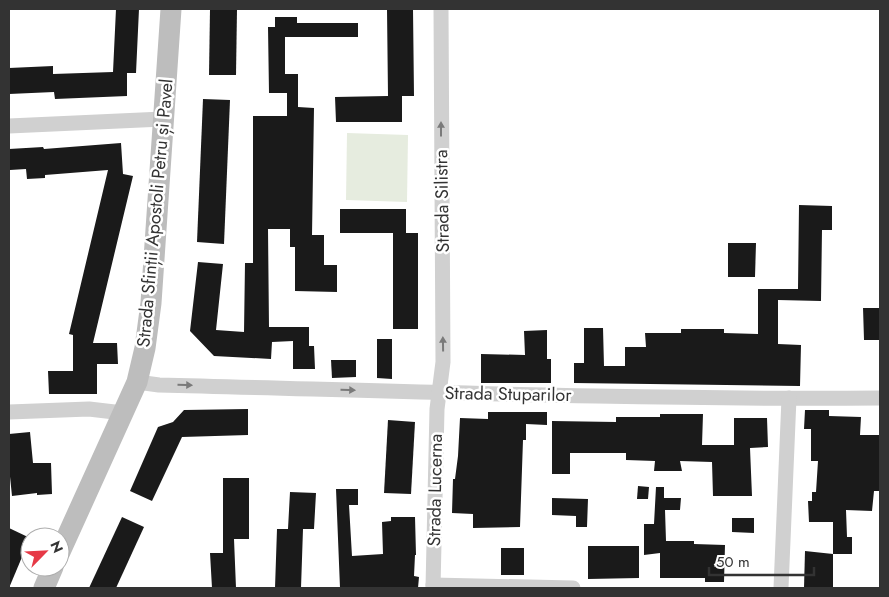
<svg xmlns="http://www.w3.org/2000/svg" width="889" height="597" viewBox="0 0 889 597" font-family="Jost,sans-serif">
<style>
.green{fill:#e6ecdf}
.building{fill:#1a1a1a}
.lines{fill:none;stroke-linecap:round;stroke-linejoin:round}
.street{stroke:#d0d0d0;stroke-width:15}
.secondary{stroke:#bdbdbd;stroke-width:21}
.oneway{fill:#7a7a7a}
.labels{text-anchor:middle;dominant-baseline:central;stroke-width:5;stroke-linejoin:round;paint-order:stroke}
.street-label{font-size:18px;fill:#333;stroke:#fff}
</style>
<rect width="100%" height="100%" fill="#fff"/>
<path class="green" d="M347,133L408,135L407,202L346,200Z"/>
<g class="building">
<path d="M116,9H139L136,73H127V96L55,99L54,92L9,94V68L53,66V74L113,72Z"/>
<path d="M210,9H237L236,75H209Z"/>
<path d="M387,9H413L414,96H402V122H336L335,97L388,96Z"/>
<path d="M275,17H297V23H358V37H285V74H298V107L314,108L312,235H324V265H337V292L295,291V247H290V229H268L269,327H309V346H314L315,369H293V341L272,342L271,359L214,356L190,331L198,262L223,264L216,330L244,332L245,263H253V116H287V93H269L268,27H275Z"/>
<path d="M203,99L230,100L224,244L197,242Z"/>
<path d="M121,143L123,174L133,176L93,343H117L118,364H97V394H49L48,371H73V335L69,334L108,170L45,175V178L27,179L26,169L10,170L9,149L43,147L44,149Z"/>
<path d="M799,205L832,206V230H822L821,301L778,300V344L801,345L800,386L574,383V363H584V328H603L604,366H625V347H646L645,333H681V329H724V333L758,334V289H798Z"/>
<path d="M340,209H406V233H418V329H393V233H340Z"/>
<path d="M728,243H756L755,277H728Z"/>
<path d="M863,308H880V340H864Z"/>
<path d="M547,330V359H551V383H481V354L525,355L524,331Z"/>
<path d="M377,339H392V379L377,378Z"/>
<path d="M331,360H356V377L332,378Z"/>
<path d="M248,409V435L182,437L152,501L130,491L158,427L173,422L184,410Z"/>
<path d="M805,410H829V416L861,417L860,435H880L879,491H874L872,511L846,510L847,537H852V554H833V522H809L808,501H812V492H816L818,461H811V429H804Z"/>
<path d="M488,412H547V425L526,424V440H523L520,527L473,528V514L452,513L453,479H455L458,456L460,418L488,419Z"/>
<path d="M660,414H703L702,445H734V418H767L768,447L750,448L752,496H713L712,462L680,461L682,471H654L655,461L626,460V453H570V474H552V421L616,422V417H660Z"/>
<path d="M388,420L415,422L411,494L384,493Z"/>
<path d="M30,432L33,463H51L52,494L37,495V493L12,496L9,467V434Z"/>
<path d="M223,478H249V539H234L236,588H212L210,553H223Z"/>
<path d="M638,486L649,487L648,499H637Z"/>
<path d="M656,487H664V498H681L680,510H665L666,541H694V544L725,545L724,582H705V578H660V553L644,555V524H654Z"/>
<path d="M336,489H358V505H349L352,556L383,554L382,522L391,521V517H415L416,555H415L414,576L419,577L418,588H340Z"/>
<path d="M290,492L316,493L314,529H303L301,588H275L277,529H288Z"/>
<path d="M552,498L588,499L587,527H576V516L552,515Z"/>
<path d="M122,517L144,527L116,588H89Z"/>
<path d="M732,518H754V533L732,532Z"/>
<path d="M9,528L30,538L9,588Z"/>
<path d="M588,546H639V578L588,579Z"/>
<rect x="501" y="548" width="23" height="27"/>
<path d="M805,551L833,554V588H804Z"/>
</g>
<g class="lines">
<g class="street">
<path d="M9,126L163,119"/>
<path d="M137,382L159,385C399,391 640,400 880,398"/>
<path d="M9,412L89,409L123,413"/>
<path d="M433,585L573,588"/>
<path d="M433,588L437,409L443,362L441,9"/>
<path d="M781,588L789,398"/>
</g>
<g class="secondary">
<path d="M60,552L137,382L145,348L151,303L171,9"/>
<path d="M44,588L53,567"/>
</g>
</g>
<defs><path id="oneway-solid" d="M-6-.8H1V-3.2L6.5 0L1 3.2V.8H-6Z" transform="scale(1.25)"/></defs>
<g class="oneway">
<use href="#oneway-solid" transform="translate(441 129) rotate(-90)"/>
<use href="#oneway-solid" transform="translate(443 344) rotate(-91)"/>
<use href="#oneway-solid" transform="translate(185 385) rotate(1)"/>
<use href="#oneway-solid" transform="translate(348 390) rotate(2)"/>
</g>
<g class="labels">
<g class="street-label">
<text transform="translate(442 201) rotate(-91)">Strada Silistra</text>
<text transform="translate(155 213) rotate(-85)">Strada Sfinții Apostoli Petru și Pavel</text>
<text transform="translate(508 394) rotate(1)">Strada Stuparilor</text>
<text transform="translate(435 490) rotate(-89)">Strada Lucerna</text>
</g>
</g>
<rect width="889" height="597" fill="none" stroke="#333333" stroke-width="20"/>
<g transform="translate(45 552) rotate(66)"><circle r="24" fill="#ffffff" stroke="#adadad"/>
<path d="M0-4L9 19L0 12L-9 19Z" fill="#e63946"/>
<text y="-8" font-size="14" font-weight="bold" text-anchor="middle" fill="#333333">N</text>
</g>
<path d="M709 567v8h105v-8" fill="none" stroke="#333333" stroke-width="2.5"/>
<text x="716" y="567" font-size="15" fill="#333333" stroke="#ffffff" stroke-width="4" paint-order="stroke">50 m</text>
</svg>
